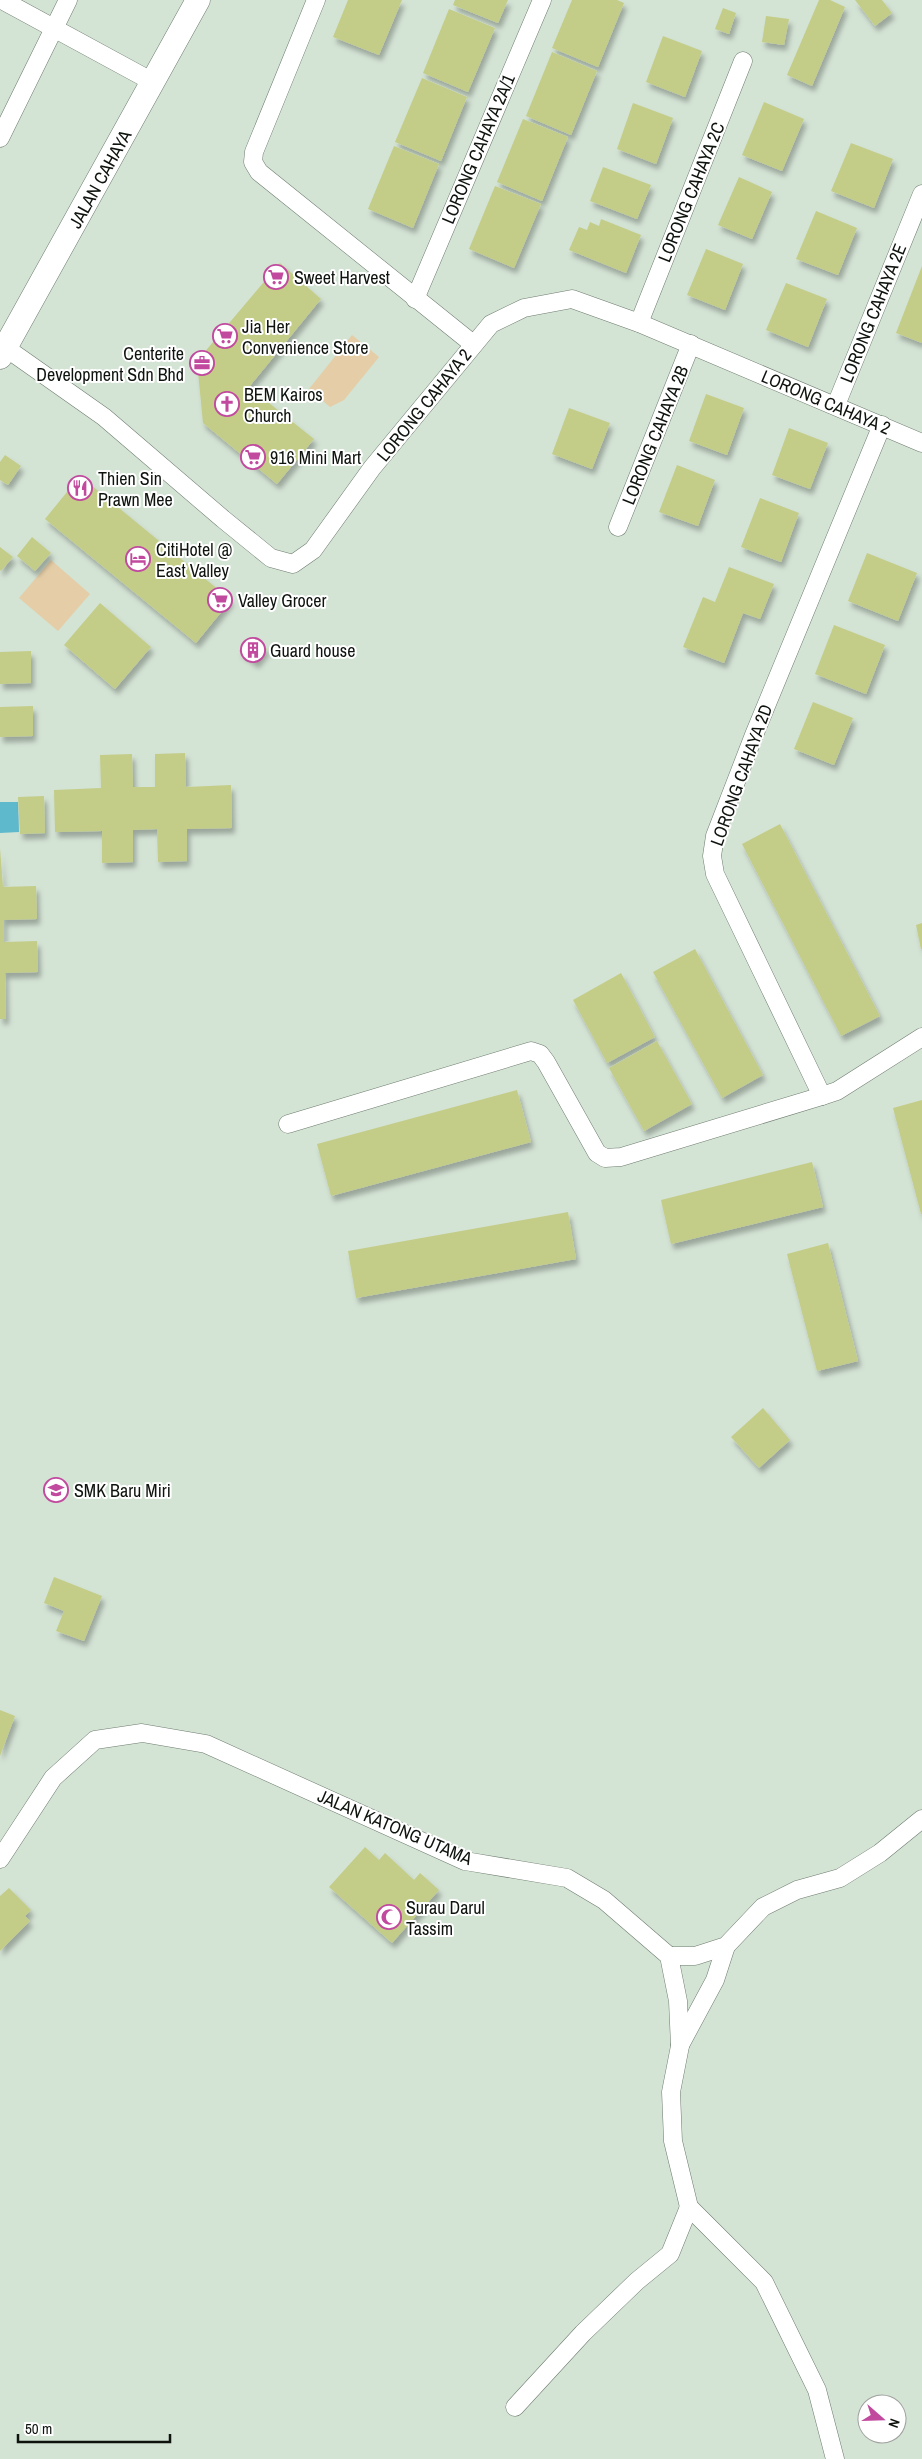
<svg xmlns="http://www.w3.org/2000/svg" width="922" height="2459" viewBox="0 0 922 2459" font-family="'Archivo Narrow',sans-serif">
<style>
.green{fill:#e5cea7}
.water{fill:#5fb9cd}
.building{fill:#c4cd88;filter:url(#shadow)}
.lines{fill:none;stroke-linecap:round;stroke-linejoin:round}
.street-casing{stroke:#6e7c6f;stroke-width:19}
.secondary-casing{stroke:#6e7c6f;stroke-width:25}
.street{stroke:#fff;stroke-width:18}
.secondary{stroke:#fff;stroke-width:24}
.labels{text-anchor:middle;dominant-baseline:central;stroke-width:4;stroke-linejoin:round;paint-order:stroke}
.street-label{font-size:18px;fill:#0e130e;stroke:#fff}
.poi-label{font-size:18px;fill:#0e130e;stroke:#fff;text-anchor:start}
</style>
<defs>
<filter id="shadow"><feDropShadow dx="3" dy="5.5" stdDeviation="2.5" flood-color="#0004"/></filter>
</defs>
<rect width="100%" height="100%" fill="#d3e3d4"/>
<g class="green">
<path d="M352,335L379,357L344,400L330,407L309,389Z"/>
<path d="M51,560L90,594L58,631L19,598Z"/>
</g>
<path class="water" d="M0,802H18L19,832L0,833Z"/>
<g class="building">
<path d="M348,0H402L379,55L333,37Z"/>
<path d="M455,0H508L498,23L453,5Z"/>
<path d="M572,0H617L624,3L598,67L552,48Z"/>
<path d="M819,0H830L845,7L812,86L787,75Z"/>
<path d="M855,0H882L892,13L875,26Z"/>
<path d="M723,8L736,13L729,34L715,29Z"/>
<path d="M449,9L495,28L468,92L423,73Z"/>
<path d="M766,16L789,19L784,45L762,42Z"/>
<path d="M663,36L702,51L685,97L646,82Z"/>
<path d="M552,52L597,71L571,135L526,116Z"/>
<path d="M422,78L467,97L441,161L395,142Z"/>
<path d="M764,102L804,119L782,171L742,155Z"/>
<path d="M633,103L673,118L656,164L617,149Z"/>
<path d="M523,119L568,137L542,201L497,182Z"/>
<path d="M851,143L893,159L874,208L831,191Z"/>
<path d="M394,146L439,164L413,228L368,209Z"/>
<path d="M603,167L651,185L637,219L590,201Z"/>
<path d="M739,177L772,192L752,239L718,225Z"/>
<path d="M495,186L541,204L514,268L469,249Z"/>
<path d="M816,211L857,228L838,275L796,259Z"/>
<path d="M601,219L641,235L626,273L569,250L579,227L587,230L590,222L599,226Z"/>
<path d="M706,249L743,264L725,310L687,295Z"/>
<path d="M280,263L321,299L249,387L314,439L277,484L203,423L197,361Z"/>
<path d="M922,266V343L896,333Z"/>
<path d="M786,283L827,299L808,347L766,330Z"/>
<path d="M706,394L744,408L727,455L689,441Z"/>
<path d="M569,408L610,423L592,469L552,454Z"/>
<path d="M789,428L828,443L810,489L772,475Z"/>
<path d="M5,455L21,466L8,485L0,480V462Z"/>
<path d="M677,465L715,480L698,526L659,512Z"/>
<path d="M80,476L231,600L196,643L45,519Z"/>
<path d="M760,498L799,513L781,562L741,547Z"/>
<path d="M32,537L51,553L35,571L17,556Z"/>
<path d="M0,547L13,557L1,571L0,570Z"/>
<path d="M867,553L917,573L898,621L848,601Z"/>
<path d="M729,567L774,584L760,619L743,613L724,663L683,647L703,597L715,602Z"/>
<path d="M100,603L151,647L115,689L64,645Z"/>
<path d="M834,625L885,645L866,694L815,674Z"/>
<path d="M250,637L267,649L256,663L239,651Z"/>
<path d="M31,651V683L0,684V652Z"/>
<path d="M813,702L853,718L834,765L794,749Z"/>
<path d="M33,706V736L0,737V707Z"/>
<path d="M185,753L186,787L231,785L232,828L187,829V861L158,862L157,829L133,830V862L102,863V831L55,832L54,790L101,788L100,755L132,754L133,787H155V754Z"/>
<path d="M44,796L45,833L20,834L18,797Z"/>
<path d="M780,824L880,1016L841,1036L742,844Z"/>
<path d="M0,848L3,887L36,886L37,919L4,920V942L37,941L38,972L5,973L6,1019H0Z"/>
<path d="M922,923V949H921L916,925Z"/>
<path d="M695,949L763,1075L722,1098L653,972Z"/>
<path d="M621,973L655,1037L607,1063L573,1000Z"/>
<path d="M657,1041L692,1104L644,1131L609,1068Z"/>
<path d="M517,1090L531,1142L331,1196L317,1144Z"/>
<path d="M922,1100V1214H921L893,1108Z"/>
<path d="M812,1162L823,1207L671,1244L661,1200Z"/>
<path d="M568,1212L576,1259L356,1298L348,1251Z"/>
<path d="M828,1243L858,1361L817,1371L787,1254Z"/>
<path d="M763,1408L790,1440L759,1468L731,1437Z"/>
<path d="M54,1577L102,1596L84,1641L56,1631L64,1611L44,1603Z"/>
<path d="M0,1710L15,1716L0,1756Z"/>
<path d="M365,1847L379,1860L385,1853L414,1880L420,1873L439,1890L392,1943L329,1887Z"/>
<path d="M9,1888L31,1910L25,1916L30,1921L0,1951V1896Z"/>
</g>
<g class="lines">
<defs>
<g id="street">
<path d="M2,0L153,82"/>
<path d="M316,0L254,152L253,162L259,172L473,344"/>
<path d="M0,138L68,0"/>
<path d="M415,299L542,0"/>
<path d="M639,323L743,61"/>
<path d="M6,348L104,417L223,519L271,558L293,564L313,550L372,468L491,324L524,308L572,299L639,323L922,443"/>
<path d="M836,405L922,194"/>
<path d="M882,425L754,735L715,836L712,856L715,874L822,1096L837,1091L922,1037"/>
<path d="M618,527L691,344"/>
<path d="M288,1124L531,1051L540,1054L546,1062L597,1153L605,1158L621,1157L822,1096"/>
<path d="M0,1859L53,1778L95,1740L142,1733L206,1744L465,1861L567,1878L604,1900L669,1956L678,2001L680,2046L671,2092L673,2141L689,2207L764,2282L817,2390L835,2459"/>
<path d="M669,1956H695L726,1946L763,1907L797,1890L840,1878L880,1853L922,1819"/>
<path d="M680,2045L715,1980L726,1946"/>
<path d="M515,2407L583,2333L637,2281L670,2254L689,2207"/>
</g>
<path id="secondary" d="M0,357L198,0"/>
</defs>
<use href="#street" class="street-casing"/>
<use href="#secondary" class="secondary-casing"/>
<use href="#street" class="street"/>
<use href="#secondary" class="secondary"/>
</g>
<defs>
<symbol id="supermarket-ring" viewBox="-11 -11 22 22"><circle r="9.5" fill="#fff" stroke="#c14a9f" stroke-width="1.5"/><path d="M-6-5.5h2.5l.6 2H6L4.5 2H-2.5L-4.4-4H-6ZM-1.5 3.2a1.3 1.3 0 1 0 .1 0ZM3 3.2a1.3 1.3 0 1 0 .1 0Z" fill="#c14a9f"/></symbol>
<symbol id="office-ring" viewBox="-11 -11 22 22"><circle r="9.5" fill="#fff" stroke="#c14a9f" stroke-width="1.5"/><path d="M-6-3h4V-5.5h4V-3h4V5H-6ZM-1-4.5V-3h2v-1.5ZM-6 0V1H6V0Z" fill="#c14a9f"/></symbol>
<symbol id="church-ring" viewBox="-11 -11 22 22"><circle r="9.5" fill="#fff" stroke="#c14a9f" stroke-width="1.5"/><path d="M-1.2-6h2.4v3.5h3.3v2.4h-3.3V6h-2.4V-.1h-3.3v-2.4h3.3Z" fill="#c14a9f"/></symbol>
<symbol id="restaurant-ring" viewBox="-11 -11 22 22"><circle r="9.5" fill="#fff" stroke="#c14a9f" stroke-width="1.5"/><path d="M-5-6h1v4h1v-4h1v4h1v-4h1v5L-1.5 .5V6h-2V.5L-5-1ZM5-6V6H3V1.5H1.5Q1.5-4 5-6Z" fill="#c14a9f"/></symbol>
<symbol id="hotel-ring" viewBox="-11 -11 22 22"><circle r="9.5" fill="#fff" stroke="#c14a9f" stroke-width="1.5"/><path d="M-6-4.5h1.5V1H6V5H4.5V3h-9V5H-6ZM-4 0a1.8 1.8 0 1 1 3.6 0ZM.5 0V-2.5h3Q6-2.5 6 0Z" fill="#c14a9f"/></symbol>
<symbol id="building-ring" viewBox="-11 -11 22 22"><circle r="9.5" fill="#fff" stroke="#c14a9f" stroke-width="1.5"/><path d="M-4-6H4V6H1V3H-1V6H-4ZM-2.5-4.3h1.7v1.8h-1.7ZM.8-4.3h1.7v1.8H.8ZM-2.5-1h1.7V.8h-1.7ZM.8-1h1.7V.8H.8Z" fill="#c14a9f"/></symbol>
<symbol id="school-ring" viewBox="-11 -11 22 22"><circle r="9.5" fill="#fff" stroke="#c14a9f" stroke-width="1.5"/><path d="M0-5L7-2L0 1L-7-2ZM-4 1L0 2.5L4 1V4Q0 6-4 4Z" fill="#c14a9f"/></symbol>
<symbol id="mosque-ring" viewBox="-11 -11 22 22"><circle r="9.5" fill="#fff" stroke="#c14a9f" stroke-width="1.5"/><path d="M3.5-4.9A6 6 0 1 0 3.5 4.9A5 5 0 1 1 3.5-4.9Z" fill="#c14a9f"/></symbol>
</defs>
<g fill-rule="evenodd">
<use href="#supermarket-ring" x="262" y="263" width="28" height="28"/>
<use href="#supermarket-ring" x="211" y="322" width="28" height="28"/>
<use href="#office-ring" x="188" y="349" width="28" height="28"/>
<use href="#church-ring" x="213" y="390" width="28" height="28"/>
<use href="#supermarket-ring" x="239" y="443" width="28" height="28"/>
<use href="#restaurant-ring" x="66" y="474" width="28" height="28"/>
<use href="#hotel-ring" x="124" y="545" width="28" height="28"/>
<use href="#supermarket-ring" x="206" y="586" width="28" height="28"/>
<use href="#building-ring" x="239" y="636" width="28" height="28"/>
<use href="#school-ring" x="42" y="1476" width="28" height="28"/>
<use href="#mosque-ring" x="375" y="1903" width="28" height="28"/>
</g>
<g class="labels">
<g class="street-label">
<text transform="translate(478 149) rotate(-67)">LORONG CAHAYA 2A/1</text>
<text transform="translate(100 179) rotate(-61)">JALAN CAHAYA</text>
<text transform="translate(691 192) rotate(-68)">LORONG CAHAYA 2C</text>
<text transform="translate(873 313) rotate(-68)">LORONG CAHAYA 2E</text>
<text transform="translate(826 402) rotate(23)">LORONG CAHAYA 2</text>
<text transform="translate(424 405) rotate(-51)">LORONG CAHAYA 2</text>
<text transform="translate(655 435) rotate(-68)">LORONG CAHAYA 2B</text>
<text transform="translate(741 775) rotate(-70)">LORONG CAHAYA 2D</text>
<text transform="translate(395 1827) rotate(23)">JALAN KATONG UTAMA</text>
</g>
<g class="poi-label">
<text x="294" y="277">Sweet Harvest</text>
<text x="242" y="326">Jia Her<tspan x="242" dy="21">Convenience Store</tspan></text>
<text x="184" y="353" text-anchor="end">Centerite<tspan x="184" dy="21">Development Sdn Bhd</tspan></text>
<text x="244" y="394">BEM Kairos<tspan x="244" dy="21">Church</tspan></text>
<text x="270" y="457">916 Mini Mart</text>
<text x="98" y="478">Thien Sin<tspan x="98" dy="21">Prawn Mee</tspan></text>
<text x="156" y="549">CitiHotel @<tspan x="156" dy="21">East Valley</tspan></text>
<text x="238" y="600">Valley Grocer</text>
<text x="270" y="650">Guard house</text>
<text x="74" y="1490">SMK Baru Miri</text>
<text x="406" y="1907">Surau Darul<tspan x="406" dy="21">Tassim</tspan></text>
</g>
</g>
<g transform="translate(882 2419) rotate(110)"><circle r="24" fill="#ffffff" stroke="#9fa19f"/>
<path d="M0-4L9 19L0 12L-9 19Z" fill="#c14a9f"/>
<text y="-8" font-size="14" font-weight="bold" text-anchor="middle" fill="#0e130e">N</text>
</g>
<path d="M18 2434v8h152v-8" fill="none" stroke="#0e130e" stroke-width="2.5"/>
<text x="25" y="2434" font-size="15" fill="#0e130e" stroke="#ffffff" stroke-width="4" paint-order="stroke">50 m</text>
</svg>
